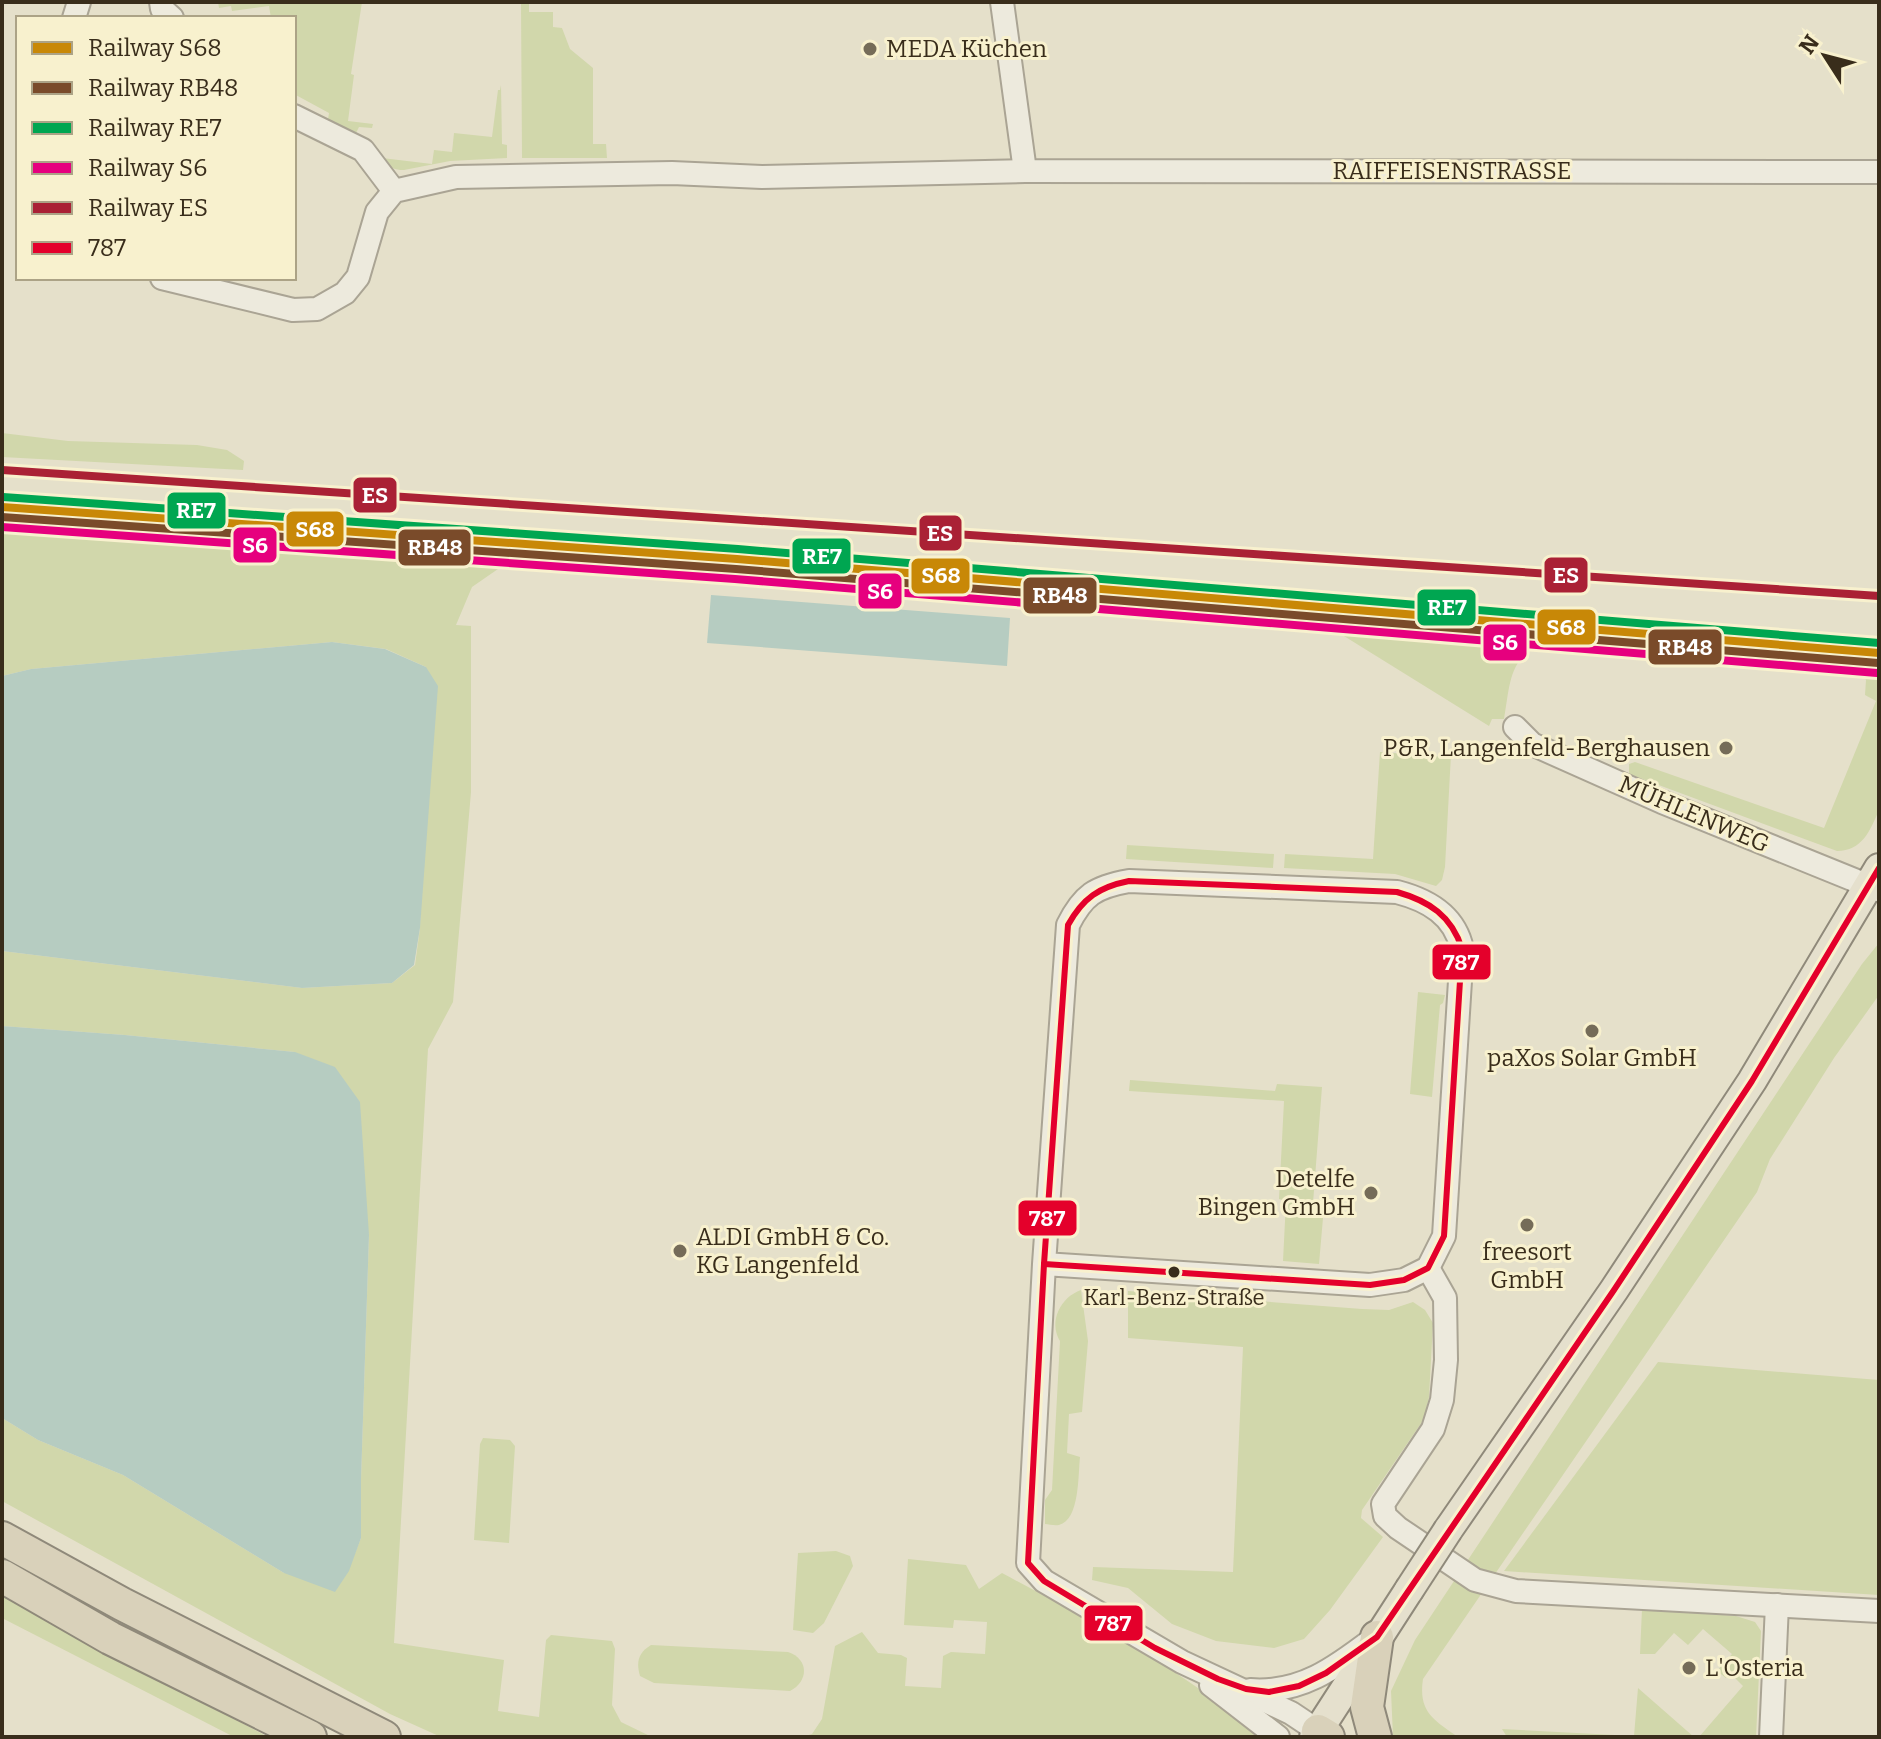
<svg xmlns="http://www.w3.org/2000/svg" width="1881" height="1739" viewBox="0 0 1881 1739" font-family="Bitter,serif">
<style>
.green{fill:#d1d7ab}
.water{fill:#b6ccc1}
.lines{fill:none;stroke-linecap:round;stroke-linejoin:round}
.minor-casing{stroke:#aaa494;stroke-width:26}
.major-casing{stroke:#8f897a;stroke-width:32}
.highway-casing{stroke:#8f897a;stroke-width:36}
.minor{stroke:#edeadd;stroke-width:22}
.major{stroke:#e5e0cd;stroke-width:28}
.highway{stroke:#d9d1ba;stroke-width:32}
.major-bridge-casing{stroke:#8f897a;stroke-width:32;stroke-linecap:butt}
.major-bridge{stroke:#e5e0cd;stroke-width:28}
.bus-1-casing{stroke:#f8f1ce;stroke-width:12}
.bus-1{stroke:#e4002b;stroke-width:6}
.rail-1-casing{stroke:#f8f1ce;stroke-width:14}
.rail-2-casing{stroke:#f8f1ce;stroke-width:14}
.rail-3-casing{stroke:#f8f1ce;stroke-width:14}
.rail-4-casing{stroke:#f8f1ce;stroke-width:14}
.rail-5-casing{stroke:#f8f1ce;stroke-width:14}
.rail-1{stroke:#c88807;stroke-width:8}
.rail-2{stroke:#7a4b2a;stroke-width:8}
.rail-3{stroke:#00a651;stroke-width:8}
.rail-4{stroke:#e6007e;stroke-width:8}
.rail-5{stroke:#aa2135;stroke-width:8}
.poi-dot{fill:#756c58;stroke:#f8f1ce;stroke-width:3}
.bus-dot{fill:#392d1b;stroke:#f8f1ce;stroke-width:3}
.labels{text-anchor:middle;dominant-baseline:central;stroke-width:6;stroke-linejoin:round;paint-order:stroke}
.bus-label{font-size:22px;fill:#392d1b;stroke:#f8f1ce}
.poi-label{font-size:24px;fill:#392d1b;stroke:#f8f1ce;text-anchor:start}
.street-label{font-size:24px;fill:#392d1b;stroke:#f8f1ce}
.line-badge{stroke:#f8f1ce;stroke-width:3}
.badge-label{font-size:22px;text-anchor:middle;font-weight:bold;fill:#fff}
</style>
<rect width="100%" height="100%" fill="#e5e0ca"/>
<g class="green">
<path d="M218,2H362L351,74L354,75L348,121L373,124L372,128L359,127L353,139L327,126L329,113L294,94V18H271L269,6L232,11L231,6L219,8Z"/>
<path d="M521,2H529V12H553V27L562,28L570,49L593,68V144H606L607,158H522Z"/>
<path d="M501,85L502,144L507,145V158L450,161L404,170C395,170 387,168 382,158L432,164L434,150L452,152L454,133L492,137L498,90H500Z"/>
<path d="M2,433L68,441L197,445L227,450L244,461L243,470L2,457Z"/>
<path d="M2,520L509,552L498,569L472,587L456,625L471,626V792L453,1002L428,1049L394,1643L504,1660L498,1711L539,1717L546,1640L551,1635L612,1641L615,1649L612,1705L621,1722L652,1737H441L390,1714L2,1501V1418L38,1440L123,1475L284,1573L348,1571L361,1538V1480L369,1235L295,1052L125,1035L2,1026V951L302,988L392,983L415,965L420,928L426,667L386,649L332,642L31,669L2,676Z"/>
<path d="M1323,623L1542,637L1541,642C1508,660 1510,686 1504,719H1492L1489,726Z"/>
<path d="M1854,660L1879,661V810C1870,831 1862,851 1837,851L1629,774V764L1635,762L1824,828L1876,701L1865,695L1866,680Z"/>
<path d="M1380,752L1445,757L1451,754L1445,867L1442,880L1436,886L1395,874L1284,868L1285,854L1373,859Z"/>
<path d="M1127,845L1274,854L1273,868L1126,859Z"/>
<path d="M1879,943V995L1834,1058L1770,1159L1757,1192L1423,1679C1418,1712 1434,1720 1458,1737H1393L1391,1691L1415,1640L1862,964Z"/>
<path d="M1418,992L1445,995L1443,1003L1440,1005L1432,1097L1410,1094Z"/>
<path d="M1130,1080L1275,1091L1277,1084L1322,1087L1312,1216L1323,1218L1319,1264L1283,1261L1286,1201L1279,1199L1284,1101L1129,1091Z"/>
<path d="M1081,1290L1088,1341L1082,1412L1069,1414L1067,1453L1080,1457C1078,1474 1080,1520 1059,1525C1054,1526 1049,1524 1045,1524V1500L1052,1490L1060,1341C1048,1321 1061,1297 1081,1290Z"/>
<path d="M1128,1291L1362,1309L1389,1310L1413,1302L1425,1310L1433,1323L1429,1397L1424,1419L1362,1510L1361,1518L1383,1537L1330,1610L1304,1639L1274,1648L1216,1641L1172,1624L1128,1588L1092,1580L1093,1567L1233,1572L1243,1347L1128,1338Z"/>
<path d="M1658,1362L1879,1380V1595L1504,1571Z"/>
<path d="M483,1438L510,1440L515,1446L509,1543L474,1540L480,1444Z"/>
<path d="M836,1551L850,1556L853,1566L824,1623L813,1633L793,1630L798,1553Z"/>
<path d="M908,1559L966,1565L979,1589L1002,1573C1076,1613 1152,1653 1220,1704C1232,1713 1249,1724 1256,1737H802L812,1734L822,1719L835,1646L862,1632L878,1653L901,1655L907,1658L905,1686L941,1688L943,1656L951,1652L985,1654L987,1622L954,1620L953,1628L904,1625Z"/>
<path d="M2,1595L268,1737H234L2,1618Z"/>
<path d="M1642,1609L1736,1616L1755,1622L1761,1631L1756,1737H1699L1743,1686L1731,1674L1726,1678L1717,1671L1732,1654L1703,1629L1688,1645L1674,1633L1655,1654H1640Z"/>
<path d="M651,1645L788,1652C809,1659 809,1681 790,1691L654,1683L640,1676C636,1662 638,1653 651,1645Z"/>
<path d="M1638,1688L1694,1737H1507L1502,1729L1634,1736Z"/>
</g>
<g class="water">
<path d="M711,595L1010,618L1007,666L707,643Z"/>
<path d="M332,642L385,649L426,667L438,686L420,928L414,965L392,983L302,988L2,951V676L31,669Z"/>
<path d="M2,1026L125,1035L295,1052L335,1067L360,1102L369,1235L361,1480V1538L349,1571L335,1592L284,1573L123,1475L38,1440L2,1418Z"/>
</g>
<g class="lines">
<defs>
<g id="minor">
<path d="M161,2L162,9L172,18"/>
<path d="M1002,2L1025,171L1879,172"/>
<path d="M74,18L79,2"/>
<path d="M294,116L363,150L394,191"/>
<path d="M162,278L293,310L317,309L345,293L358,277L377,212L394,191L456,177L672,173L762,177L1025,171"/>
<path d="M1515,727L1532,744L1662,802L1879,890"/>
<path d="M1044,1264L1370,1285L1404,1280L1428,1268L1444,1236L1462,949C1455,915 1428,900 1397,892L1129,881C1095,887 1083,895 1068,925L1044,1264L1028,1563L1044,1581L1182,1662L1291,1713L1318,1731"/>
<path d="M1428,1268L1445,1298L1446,1360L1442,1400L1433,1429L1383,1504L1385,1516L1398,1528L1475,1580L1516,1591L1879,1611"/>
<path d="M1211,1685L1278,1737"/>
<path d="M1250,1690C1300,1694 1335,1668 1373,1639"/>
<path d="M1771,1737L1777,1605"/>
</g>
<g id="major">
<path d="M1448,1530L1614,1290L1752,1081L1879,868"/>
<path d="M1314,1737L1409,1590"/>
</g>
<g id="highway">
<path d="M2,1538L122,1604L384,1737"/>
<path d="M2,1576L110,1638L310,1737"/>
<path d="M1318,1731L1328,1737"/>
<path d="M1375,1737L1367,1707L1377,1637"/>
</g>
</defs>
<use href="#minor" class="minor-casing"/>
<use href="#major" class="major-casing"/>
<use href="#highway" class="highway-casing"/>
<use href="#minor" class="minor"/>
<use href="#major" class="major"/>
<use href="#highway" class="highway"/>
<defs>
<path id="major-bridge" d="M1409,1590L1448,1530"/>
</defs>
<use href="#major-bridge" class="major-bridge-casing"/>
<use href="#major-bridge" class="major-bridge"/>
<defs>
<g id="bus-1">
<path d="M1129,881L1397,892C1429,901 1452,916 1462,949L1444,1236L1428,1268L1404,1280L1370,1285L1044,1264L1068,925C1083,898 1099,887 1129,881Z"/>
<path d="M1044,1264L1028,1563L1044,1581L1155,1648L1218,1679L1246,1689L1269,1692L1299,1686L1326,1673L1377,1637L1614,1290L1752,1081L1879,868"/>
</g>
</defs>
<use href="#bus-1" class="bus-1-casing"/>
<use href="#bus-1" class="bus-1"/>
<defs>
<path id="rail-1" d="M2,507L737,559L1879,653"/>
<path id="rail-2" d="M2,517L736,569L1878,663"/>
<path id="rail-3" d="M3,497L738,549L1879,643"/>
<path id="rail-4" d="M2,527L735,579L1877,673"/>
<path id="rail-5" d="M2,470L1879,596"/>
</defs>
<use href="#rail-1" class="rail-1-casing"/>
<use href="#rail-2" class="rail-2-casing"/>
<use href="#rail-3" class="rail-3-casing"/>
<use href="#rail-4" class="rail-4-casing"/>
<use href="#rail-5" class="rail-5-casing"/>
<use href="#rail-1" class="rail-1"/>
<use href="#rail-2" class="rail-2"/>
<use href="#rail-3" class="rail-3"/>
<use href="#rail-4" class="rail-4"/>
<use href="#rail-5" class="rail-5"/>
</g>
<g class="poi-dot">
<circle cx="870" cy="49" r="8"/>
<circle cx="1726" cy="748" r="8"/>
<circle cx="1592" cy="1031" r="8"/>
<circle cx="1371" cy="1193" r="8"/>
<circle cx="1527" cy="1225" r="8"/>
<circle cx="680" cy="1251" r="8"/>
<circle cx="1689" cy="1668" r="8"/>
</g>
<circle class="bus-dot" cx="1174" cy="1272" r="7"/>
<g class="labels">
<g class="bus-label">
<text x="1174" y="1297">Karl-Benz-Straße</text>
</g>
<g class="poi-label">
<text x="886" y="49">MEDA Küchen</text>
<text x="1710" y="748" text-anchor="end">P&amp;R, Langenfeld-Berghausen</text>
<text x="1592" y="1058" text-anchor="middle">paXos Solar GmbH</text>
<text x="1355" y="1179" text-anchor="end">Detelfe<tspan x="1355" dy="28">Bingen GmbH</tspan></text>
<text x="696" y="1237">ALDI GmbH &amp; Co.<tspan x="696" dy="28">KG Langenfeld</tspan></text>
<text x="1527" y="1252" text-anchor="middle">freesort<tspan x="1527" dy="28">GmbH</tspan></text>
<text x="1705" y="1668">L'Osteria</text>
</g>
<g class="street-label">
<text x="1452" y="171">RAIFFEISENSTRASSE</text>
<text transform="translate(1694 814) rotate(23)">MÜHLENWEG</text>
</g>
</g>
<g class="line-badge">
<rect x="352" y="476" width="46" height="38" rx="8" fill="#aa2135"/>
<rect x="166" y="491" width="61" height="39" rx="8" fill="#00a651"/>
<rect x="285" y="510" width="60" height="38" rx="8" fill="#c88807"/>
<rect x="918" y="514" width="45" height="38" rx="8" fill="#aa2135"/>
<rect x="232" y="526" width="46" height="38" rx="8" fill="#e6007e"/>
<rect x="397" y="528" width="75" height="39" rx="8" fill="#7a4b2a"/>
<rect x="791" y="537" width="61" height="38" rx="8" fill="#00a651"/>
<rect x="1543" y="556" width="46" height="38" rx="8" fill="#aa2135"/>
<rect x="910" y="557" width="61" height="38" rx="8" fill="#c88807"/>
<rect x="857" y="572" width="46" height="38" rx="8" fill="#e6007e"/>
<rect x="1022" y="576" width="76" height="39" rx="8" fill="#7a4b2a"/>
<rect x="1416" y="588" width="61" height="39" rx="8" fill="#00a651"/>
<rect x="1536" y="608" width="61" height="38" rx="8" fill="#c88807"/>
<rect x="1482" y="623" width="46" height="39" rx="8" fill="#e6007e"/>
<rect x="1647" y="628" width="76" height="38" rx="8" fill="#7a4b2a"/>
<rect x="1431" y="943" width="61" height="38" rx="8" fill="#e4002b"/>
<rect x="1017" y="1199" width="61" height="38" rx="8" fill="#e4002b"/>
<rect x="1083" y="1604" width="61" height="38" rx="8" fill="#e4002b"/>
</g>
<g class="badge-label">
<text x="375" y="503">ES</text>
<text x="196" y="518">RE7</text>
<text x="315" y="537">S68</text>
<text x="940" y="541">ES</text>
<text x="255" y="553">S6</text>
<text x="435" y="555">RB48</text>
<text x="822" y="564">RE7</text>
<text x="1566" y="583">ES</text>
<text x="941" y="583">S68</text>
<text x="880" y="599">S6</text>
<text x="1060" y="603">RB48</text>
<text x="1447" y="615">RE7</text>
<text x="1566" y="635">S68</text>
<text x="1505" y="650">S6</text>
<text x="1685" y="655">RB48</text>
<text x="1461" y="970">787</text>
<text x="1047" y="1226">787</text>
<text x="1113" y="1631">787</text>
</g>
<rect width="1881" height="1739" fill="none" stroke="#392d1b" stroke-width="8"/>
<rect x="16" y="16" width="280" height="264" fill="#f8f1ce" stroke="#aca386" stroke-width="2"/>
<rect x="32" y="42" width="40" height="12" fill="#c88807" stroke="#aca386" stroke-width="2"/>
<text x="88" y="56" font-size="24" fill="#392d1b">Railway S68</text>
<rect x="32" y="82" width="40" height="12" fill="#7a4b2a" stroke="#aca386" stroke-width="2"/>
<text x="88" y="96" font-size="24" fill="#392d1b">Railway RB48</text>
<rect x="32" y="122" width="40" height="12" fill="#00a651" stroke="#aca386" stroke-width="2"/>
<text x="88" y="136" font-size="24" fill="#392d1b">Railway RE7</text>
<rect x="32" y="162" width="40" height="12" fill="#e6007e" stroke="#aca386" stroke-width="2"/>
<text x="88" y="176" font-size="24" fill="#392d1b">Railway S6</text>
<rect x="32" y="202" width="40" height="12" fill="#aa2135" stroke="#aca386" stroke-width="2"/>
<text x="88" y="216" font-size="24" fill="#392d1b">Railway ES</text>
<rect x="32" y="242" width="40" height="12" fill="#e4002b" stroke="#aca386" stroke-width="2"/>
<text x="88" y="256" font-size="24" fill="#392d1b">787</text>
<g transform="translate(1825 56) rotate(306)" stroke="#f8f1ce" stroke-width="6" paint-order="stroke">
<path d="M0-6L14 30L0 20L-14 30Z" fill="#392d1b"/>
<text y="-12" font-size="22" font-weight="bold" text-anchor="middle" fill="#392d1b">N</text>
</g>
</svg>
